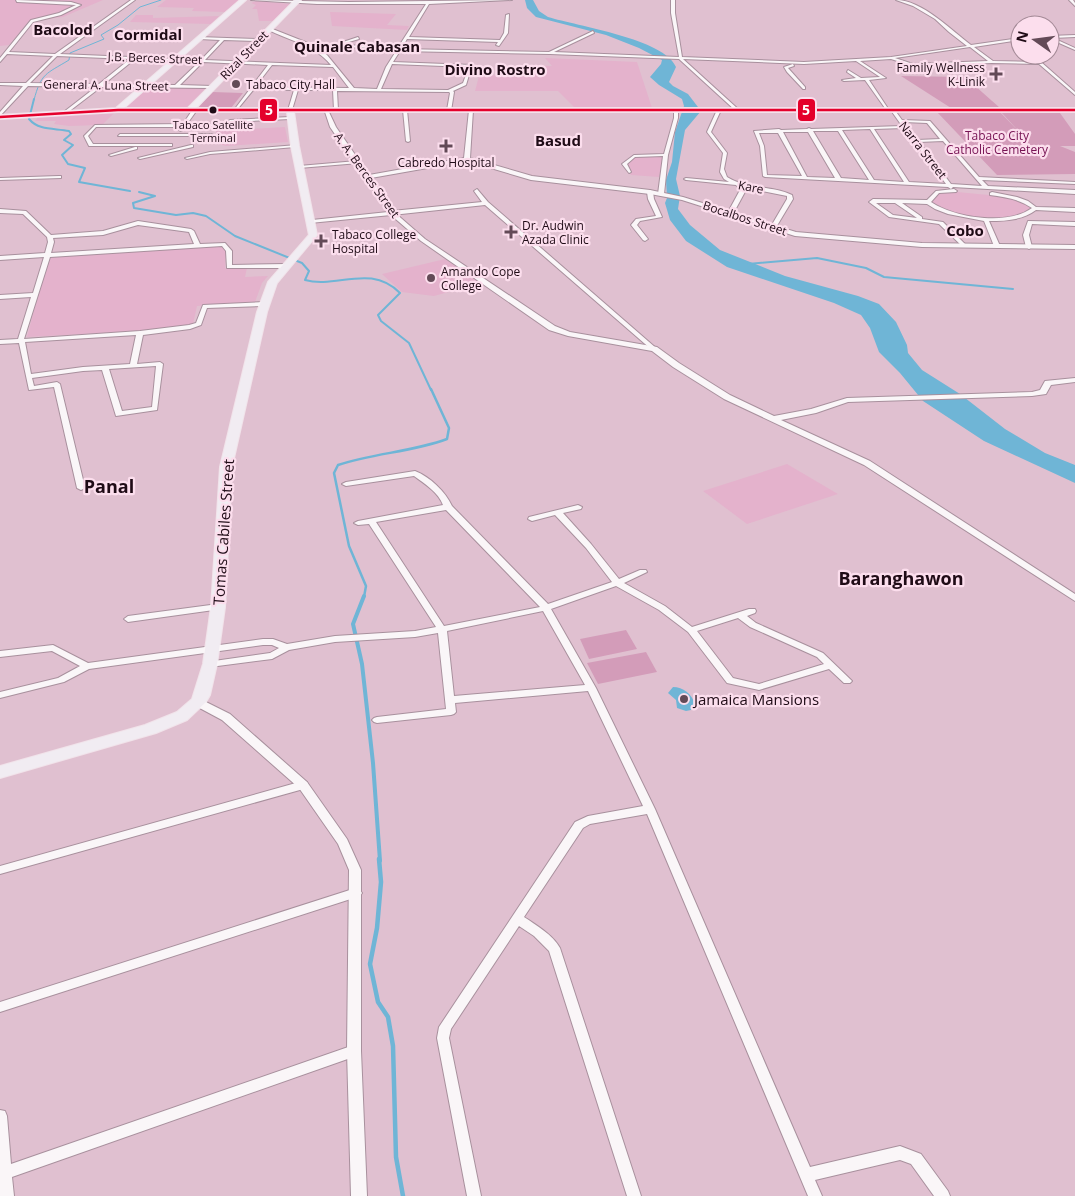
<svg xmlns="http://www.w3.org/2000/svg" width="1075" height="1196" viewBox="0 0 1075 1196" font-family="'Open Sans',sans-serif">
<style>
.built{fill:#e4b2cc}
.green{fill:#d39cb9}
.water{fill:#6fb5d6}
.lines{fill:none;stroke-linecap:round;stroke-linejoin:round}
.stream-far4{stroke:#6fb5d6;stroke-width:1}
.stream-far3{stroke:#6fb5d6;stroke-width:2}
.stream-far2{stroke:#6fb5d6;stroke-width:2.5}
.stream-far1{stroke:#6fb5d6;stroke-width:4}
.stream{stroke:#6fb5d6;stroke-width:4.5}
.minor-casing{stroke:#a8909d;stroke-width:2}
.tertiary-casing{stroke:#a8909d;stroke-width:2}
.primary-casing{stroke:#f1e3ea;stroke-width:2}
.minor{fill:#faf6f8;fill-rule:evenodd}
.tertiary{fill:#faf6f8;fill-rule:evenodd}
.primary{fill:#f1ecf2;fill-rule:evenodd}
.bus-1-casing{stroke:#fcdeed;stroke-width:4.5}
.bus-1{stroke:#e4002b;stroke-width:2.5}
.poi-dot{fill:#634a57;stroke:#fcdeed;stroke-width:2}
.bus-dot{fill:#1f0b16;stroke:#fcdeed;stroke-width:2}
.labels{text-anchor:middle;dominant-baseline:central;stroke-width:4.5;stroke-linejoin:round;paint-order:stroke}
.far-bus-label{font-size:11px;fill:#1f0b16;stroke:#fcdeed}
.far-street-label{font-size:12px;fill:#1f0b16;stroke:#fcdeed}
.far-poi-label{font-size:12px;fill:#1f0b16;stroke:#fcdeed;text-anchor:start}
.far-park-label{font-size:12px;fill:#761253;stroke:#fcdeed}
.far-quarter-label{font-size:15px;font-weight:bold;fill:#1f0b16;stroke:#fcdeed}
.street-label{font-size:15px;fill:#1f0b16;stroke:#fcdeed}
.poi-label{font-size:15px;fill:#1f0b16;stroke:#fcdeed;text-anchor:start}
.quarter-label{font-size:18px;font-weight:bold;fill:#1f0b16;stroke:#fcdeed}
.line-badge{stroke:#fcdeed;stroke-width:2}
.badge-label{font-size:14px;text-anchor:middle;font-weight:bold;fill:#fff}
</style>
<rect width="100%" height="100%" fill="#e0c0d0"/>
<g class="built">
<path d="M0,0H103L63,17L29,21L9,45L0,46Z"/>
<path d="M166,0H239L225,12L192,11L194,8L157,7Z"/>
<path d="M256,1L291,4L273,21H259L257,9H252L256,5L251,3Z"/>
<path d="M330,12L396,14L387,25L409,26L407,30L332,26Z"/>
<path d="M136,15H153V18L219,16L211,24L130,22Z"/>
<path d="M545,58L637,62L652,108H575L558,91H475L479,76L501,75L502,71H510V67H523L524,65L552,66Z"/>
<path d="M146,87L206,88L187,107L124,108Z"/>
<path d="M115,112L102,125L69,126L54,124L56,121H35L39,116Z"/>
<path d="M285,127L288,142L226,146L215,143L216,131Z"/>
<path d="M635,156H664L659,177L631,175L626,166L628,161Z"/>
<path d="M957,192L1010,197L1026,203L1032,208L1028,213L1018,217L1000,218L971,217L951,213L930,203L929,201L940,193Z"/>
<path d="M219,246L226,249L225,268H247L245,277L268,276L262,283L255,302L197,306L193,324L138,331L27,337L38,295L51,257Z"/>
<path d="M445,259L481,283L434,296L402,292L382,274Z"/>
<path d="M787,464L838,494L747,524L703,491Z"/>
</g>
<g class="green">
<path d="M901,76L965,77L1000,108H951Z"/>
<path d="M212,92L243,93L231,108H198Z"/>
<path d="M937,112H1000L1025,138L1001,112L1060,113L1075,134V146H1060L1075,152V174L997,175Z"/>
<path d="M626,630L637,649L589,659L580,639Z"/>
<path d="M646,652L657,672L598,684L587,663Z"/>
</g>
<g class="water">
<path d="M525,0H533L539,11L548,17C577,26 665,39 676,67L669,82L673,86L688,94L701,111L685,130L676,179L680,196L678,209L690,225L720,250L785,276L858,296L879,304L896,322L907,345L908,353L922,370L960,394L1005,429L1045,453L1075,465V483L984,441L923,401L900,373L879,352L870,328L861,315L834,303L727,267L686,241L670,220L665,203L667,198L666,180L672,162L675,132L684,106L682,99L659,85L650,77L661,64L662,60L639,48L606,35L536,17L527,8Z"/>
<path d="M673,687C683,687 692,694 695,704L691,710L686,711L677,708L676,700L668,693Z"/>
</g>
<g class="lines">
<path class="stream-far4" d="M34,100C41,73 46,74 69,60L70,53L104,39L101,35L118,25L140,7L161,0"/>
<g class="stream-far3">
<path d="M34,99L29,119C39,131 55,128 69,131L71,134L64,140L73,145L62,155L68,164L85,168L79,182L130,191"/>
<path d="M139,192L155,196L133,203L134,208L176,215L193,213L206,216L235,236L302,263L309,271L305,280C337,289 370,263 400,293L378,315L381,321L409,343L431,390"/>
<path d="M748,264L817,258L866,268L884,277L1013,289"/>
</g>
<path class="stream-far2" d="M364,597L366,586L349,546L334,473L338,465C374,453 412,452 447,439L449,428L431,389"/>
<path class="stream-far1" d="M364,596L353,624L362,664L373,763L380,861"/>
<path class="stream" d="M379,859L381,882L377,928L370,964L378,1002L388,1017L393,1046L396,1157L403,1196"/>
<defs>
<g id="minor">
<path d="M16,0L71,2L81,5L61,15L33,22L9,52L55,54L131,0H135L60,54L201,60L220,40L199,39L198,37L258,39L259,41L224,40L205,60L331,65C314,44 289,41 267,29L270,28L313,45L399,46L426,4H317L251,0L349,2L512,0L429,4L409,37L500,40L504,33L506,15L509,14L508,33L499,46L496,45L498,42L407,39L401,49L549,52L593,31L594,33L554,52L679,57L671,13V0H675V13L682,57L804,62L891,57L967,46L949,32L935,19L913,6L896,0C922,0 951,30 971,45L1020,38V40L974,47L993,61L1041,62L1075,92V95L1039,64L992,63L913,66L891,59L860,61L886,78L869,80L889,110L887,111L865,80L844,81L842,80L856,78L847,72L848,70L861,78L880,77L856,61L804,64L683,59L738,109L736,111L679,59L550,54L400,51L393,62L472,65L466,85L453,91L454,92L451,111L447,110L450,93L449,92L337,91L338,110L336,111L334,110L333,90H298L292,110L290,111L288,110L294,90L254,89L236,111L234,110L268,65L203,62L180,85L212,86L213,88L101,87L67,113L65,111L96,87L28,86L0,116V112L23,86L0,85V83H26L53,56L7,54L0,62V58L31,20L59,13L76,5L17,2ZM316,47L398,48L386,67L377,89L354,88L327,55ZM970,47L988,61L913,64L895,58ZM57,56L130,59L99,84L30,83ZM135,59L199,62L175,85L104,84ZM392,64L469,67L463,83L448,90L381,89ZM272,65L333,67L349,88L255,87Z"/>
<path d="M1069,0H1073L1075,3V6Z"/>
<path d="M1075,35V37L1053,38L1075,48V50L1050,39V36Z"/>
<path d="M358,37L359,39L342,44L340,43Z"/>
<path d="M793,64L794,66L788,68L805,87V89H803L787,72L784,67Z"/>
<path d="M193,109L197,110L187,124H223L230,120L290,117L292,118L290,119L231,122L224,126L186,127L181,131L179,130L181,127H96L88,136L93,144H172V146H89L84,136L95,125L183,124Z"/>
<path d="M405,109L407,110L410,141L408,142L406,141L403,110Z"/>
<path d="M676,109L678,110V118L668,155L664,194L661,196L658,194L663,156L635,157L627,164L631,172L629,173L622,164L634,155L664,154L674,118V110Z"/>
<path d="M719,109L721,110L711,132L727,153L724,169L727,177C748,190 772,185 792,195L793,199L775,229L770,228L787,199V196L743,187L746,190L733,214L730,216L727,214L740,190L736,185L686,180L684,179L686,178L729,182L724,179L720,172L723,153L707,132L717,110Z"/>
<path d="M890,109H894L902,120L930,121L979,177L1075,182V184L982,180L988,186L1075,190V194L953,187L951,189L948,187L765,177L763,176L760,146L754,131L779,129L781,130L807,129L809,128L811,129L902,126ZM904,122L927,123L940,139L917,140ZM904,128L946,184L909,182L874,129ZM870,129L904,182L874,180L842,130ZM813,131H838L869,180L841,178ZM783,132H808L835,178L807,177ZM759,133H778L802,176L767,175L764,146ZM943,141L982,186L951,184L919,142Z"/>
<path d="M120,134H211L213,135L211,136H118Z"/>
<path d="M191,145H193V147L140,159L138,158Z"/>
<path d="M297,145V147H295L210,154L187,159L185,158L210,152Z"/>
<path d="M135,147H137V149L111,156L109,155Z"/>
<path d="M357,161L359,162V163L299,168L297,167L299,166Z"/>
<path d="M59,176H61V178L0,180V178Z"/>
<path d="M477,189L488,202L656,348V350H652L485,205L392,215L389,213L392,211L482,202L474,191Z"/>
<path d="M954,189L957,191L956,192L939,193L931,202C955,218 1008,226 1032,208C1019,199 1005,197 990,195V193L992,192L1017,197L1028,201L1036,207L1075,208V212L1036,210C1023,220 1006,221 989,221L1000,246L997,248L994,246L984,221L948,214L935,209L927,204L902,203L922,217V219L943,222L966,245L963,247L939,224L889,217L869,202L873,199L927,200L936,191ZM876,203H895L917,218L893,215Z"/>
<path d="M650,190L653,192L654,199L662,217L640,221L637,225L648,239L645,241L643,240L631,225L636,219L656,216L648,199L647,192Z"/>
<path d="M0,209L26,211L51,235L103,231L138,221L191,229L194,231L200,244L225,243L232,251V265L286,264L289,266L286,268H227L226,251L222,246L50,257L24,339L140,331L189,325L196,323L203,305L264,302L267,304L264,306L207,308L201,325L190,329L143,335L137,364L160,362L163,364L157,410L116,416L102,370L83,371L32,378L34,386L57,382L60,384L85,488L81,490L77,488L54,387L29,390L19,343L0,344V340L18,339L31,297L0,299V295L33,293L44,257L0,260V256L45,253L48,242L47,237L23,214L0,213ZM138,225L189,232L194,244L51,253L54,242L53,238L103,235ZM136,335L130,364L83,367L31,374L25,342ZM156,366L152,407L122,411L109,369Z"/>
<path d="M1028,221L1075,222V226L1032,224L1029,235L1032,247L1029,249L1026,247L1023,235Z"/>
<path d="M415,471C430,477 445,491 452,506L548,604L612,582L586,548L555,515L532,521L528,519L529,517L578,505L582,507L581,509L563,513L591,544L619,579L640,570H646L647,572L624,583L665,606L692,627L749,609H755L756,611L755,613L747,616L756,623L823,653L850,679L852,681L850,683H844L829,669L759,690L727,683L688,632L659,610L616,586L551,609L596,688L655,809L810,1167L900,1146L921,1154L948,1191L950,1196H934L911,1164L900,1160L815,1180L822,1196H808L647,814L590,824L583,828L524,917C536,925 553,935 560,948L641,1196H627L549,951L534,936L519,926L451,1029L449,1038L481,1196H467L437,1038L439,1027L575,822L588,816L643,806L588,691L455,703L456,712L454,714L451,715L377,723L374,722L372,720L374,718L377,717L446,709L438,633L415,637L335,642L289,650L272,659L210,667L207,666L205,664L207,662L270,653L279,648L272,645H263L89,669L64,682L0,698V692L58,678L80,666L52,651L0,657V651L53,645L88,663L263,639H273L287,644L335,636L415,631L436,627L369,524L358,525L354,523L358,521L443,505C438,492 425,484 414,476L346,486L342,484L346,482ZM446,510L540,607L444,626L376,522ZM543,611L585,685L454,696L447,631ZM738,618L750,627L817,657L824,664L759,684L733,678L697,631Z"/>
<path d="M218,604L222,607L221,609L128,622L124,619L128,616Z"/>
<path d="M303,781L307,782L308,785L307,788L0,874V866Z"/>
<path d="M356,888L360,890L362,893L360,896L0,1012V1002Z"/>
<path d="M354,1045L359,1047L360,1051L359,1055L12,1177L14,1196H0V1110L5,1111L7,1116L11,1164Z"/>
</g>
<g id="tertiary">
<path d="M324,109L328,110L336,127L369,175L464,158L469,110L471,109L473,110L470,158L532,176L650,190L683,197L796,232L922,243L1075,245V249L922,247L795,236L682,200L650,194L531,180L467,161L371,178L394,212L425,239L555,326L570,332L657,347L679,363L730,395L774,416L811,409L847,398L1032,392L1040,390L1045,381L1075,378V382L1051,385L1046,394L1032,396L848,402L816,413L781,420L870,461L1075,594V601L864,465L724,399L673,367L652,351L568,336L549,330L421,241L391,215L310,223V221L312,220L388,212L330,127Z"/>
<path d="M198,698L230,714L307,782L347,839L361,870V1051L367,1196H351L347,1051L349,870L338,844L299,788L222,720L194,705L192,702L194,699Z"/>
</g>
<path id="primary" d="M240,0H246L124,108H188L295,0H301L196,108H1075V112H294L299,146L317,235L277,283L267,312L232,467L225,607L217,664L210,695L206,702L187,720L156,733L0,778V766L145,725L177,712L192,699L203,664L211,607L220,467L257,312L268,282L309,235L291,146L287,112H118L0,119V115L116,108Z"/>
</defs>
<use href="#minor" class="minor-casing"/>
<use href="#tertiary" class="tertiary-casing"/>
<use href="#primary" class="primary-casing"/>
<use href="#minor" class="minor"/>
<use href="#tertiary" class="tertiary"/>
<use href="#primary" class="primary"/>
<defs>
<path id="bus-1" d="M0,117L118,110H1075"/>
</defs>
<use href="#bus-1" class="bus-1-casing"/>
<use href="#bus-1" class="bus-1"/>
</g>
<g class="poi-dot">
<path d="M993.5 66.5h5v5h5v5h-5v5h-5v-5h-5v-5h5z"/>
<circle cx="236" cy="84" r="5"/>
<path d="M443.5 138.5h5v5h5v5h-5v5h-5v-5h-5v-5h5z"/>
<path d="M508.5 224.5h5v5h5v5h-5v5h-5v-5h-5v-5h5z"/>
<path d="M318.5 233.5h5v5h5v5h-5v5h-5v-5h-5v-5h5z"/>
<circle cx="431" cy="278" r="5"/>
<circle cx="684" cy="699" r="5"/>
</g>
<circle class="bus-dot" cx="213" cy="110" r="4.5"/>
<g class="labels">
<g class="far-bus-label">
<text x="213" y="124">Tabaco Satellite<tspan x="213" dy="13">Terminal</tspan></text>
</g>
<g class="far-street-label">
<text transform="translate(244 55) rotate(-46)">Rizal Street</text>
<text transform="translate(155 58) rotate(2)">J.B. Berces Street</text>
<text transform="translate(106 85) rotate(1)">General A. Luna Street</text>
<text transform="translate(923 150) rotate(52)">Narra Street</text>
<text transform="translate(367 175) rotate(54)">A. A. Berces Street</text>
<text transform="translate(751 187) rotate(11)">Kare</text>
<text transform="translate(745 218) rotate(18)">Bocalbos Street</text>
</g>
<g class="far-poi-label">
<text x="985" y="67" text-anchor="end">Family Wellness<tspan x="985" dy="14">K-Linik</tspan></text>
<text x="246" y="84">Tabaco City Hall</text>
<text x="446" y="162" text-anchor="middle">Cabredo Hospital</text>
<text x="522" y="225">Dr. Audwin<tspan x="522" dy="14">Azada Clinic</tspan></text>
<text x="332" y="234">Tabaco College<tspan x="332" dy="14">Hospital</tspan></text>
<text x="441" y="271">Amando Cope<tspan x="441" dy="14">College</tspan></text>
</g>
<g class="far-park-label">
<text x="997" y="135">Tabaco City<tspan x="997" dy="14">Catholic Cemetery</tspan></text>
</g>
<g class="far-quarter-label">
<text x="63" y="29">Bacolod</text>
<text x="148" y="34">Cormidal</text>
<text x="357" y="46">Quinale Cabasan</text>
<text x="495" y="69">Divino Rostro</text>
<text x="558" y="140">Basud</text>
<text x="965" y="230">Cobo</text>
</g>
<g class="street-label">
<text transform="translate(223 532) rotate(-86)">Tomas Cabiles Street</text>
</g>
<g class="poi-label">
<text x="694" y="699">Jamaica Mansions</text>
</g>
<g class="quarter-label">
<text x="109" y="486">Panal</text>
<text x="901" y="578">Baranghawon</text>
</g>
</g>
<g class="line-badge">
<rect x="259" y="98" width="19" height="24" rx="5" fill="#e4002b"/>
<rect x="797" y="98" width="19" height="24" rx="5" fill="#e4002b"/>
</g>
<g class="badge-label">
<text x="269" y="115">5</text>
<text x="806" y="115">5</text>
</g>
<g transform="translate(1035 40) rotate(284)"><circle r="24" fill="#fcdeed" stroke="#a48a97"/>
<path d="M0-4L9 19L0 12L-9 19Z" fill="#634a57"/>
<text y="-8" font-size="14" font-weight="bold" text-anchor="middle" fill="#1f0b16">N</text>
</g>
</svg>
